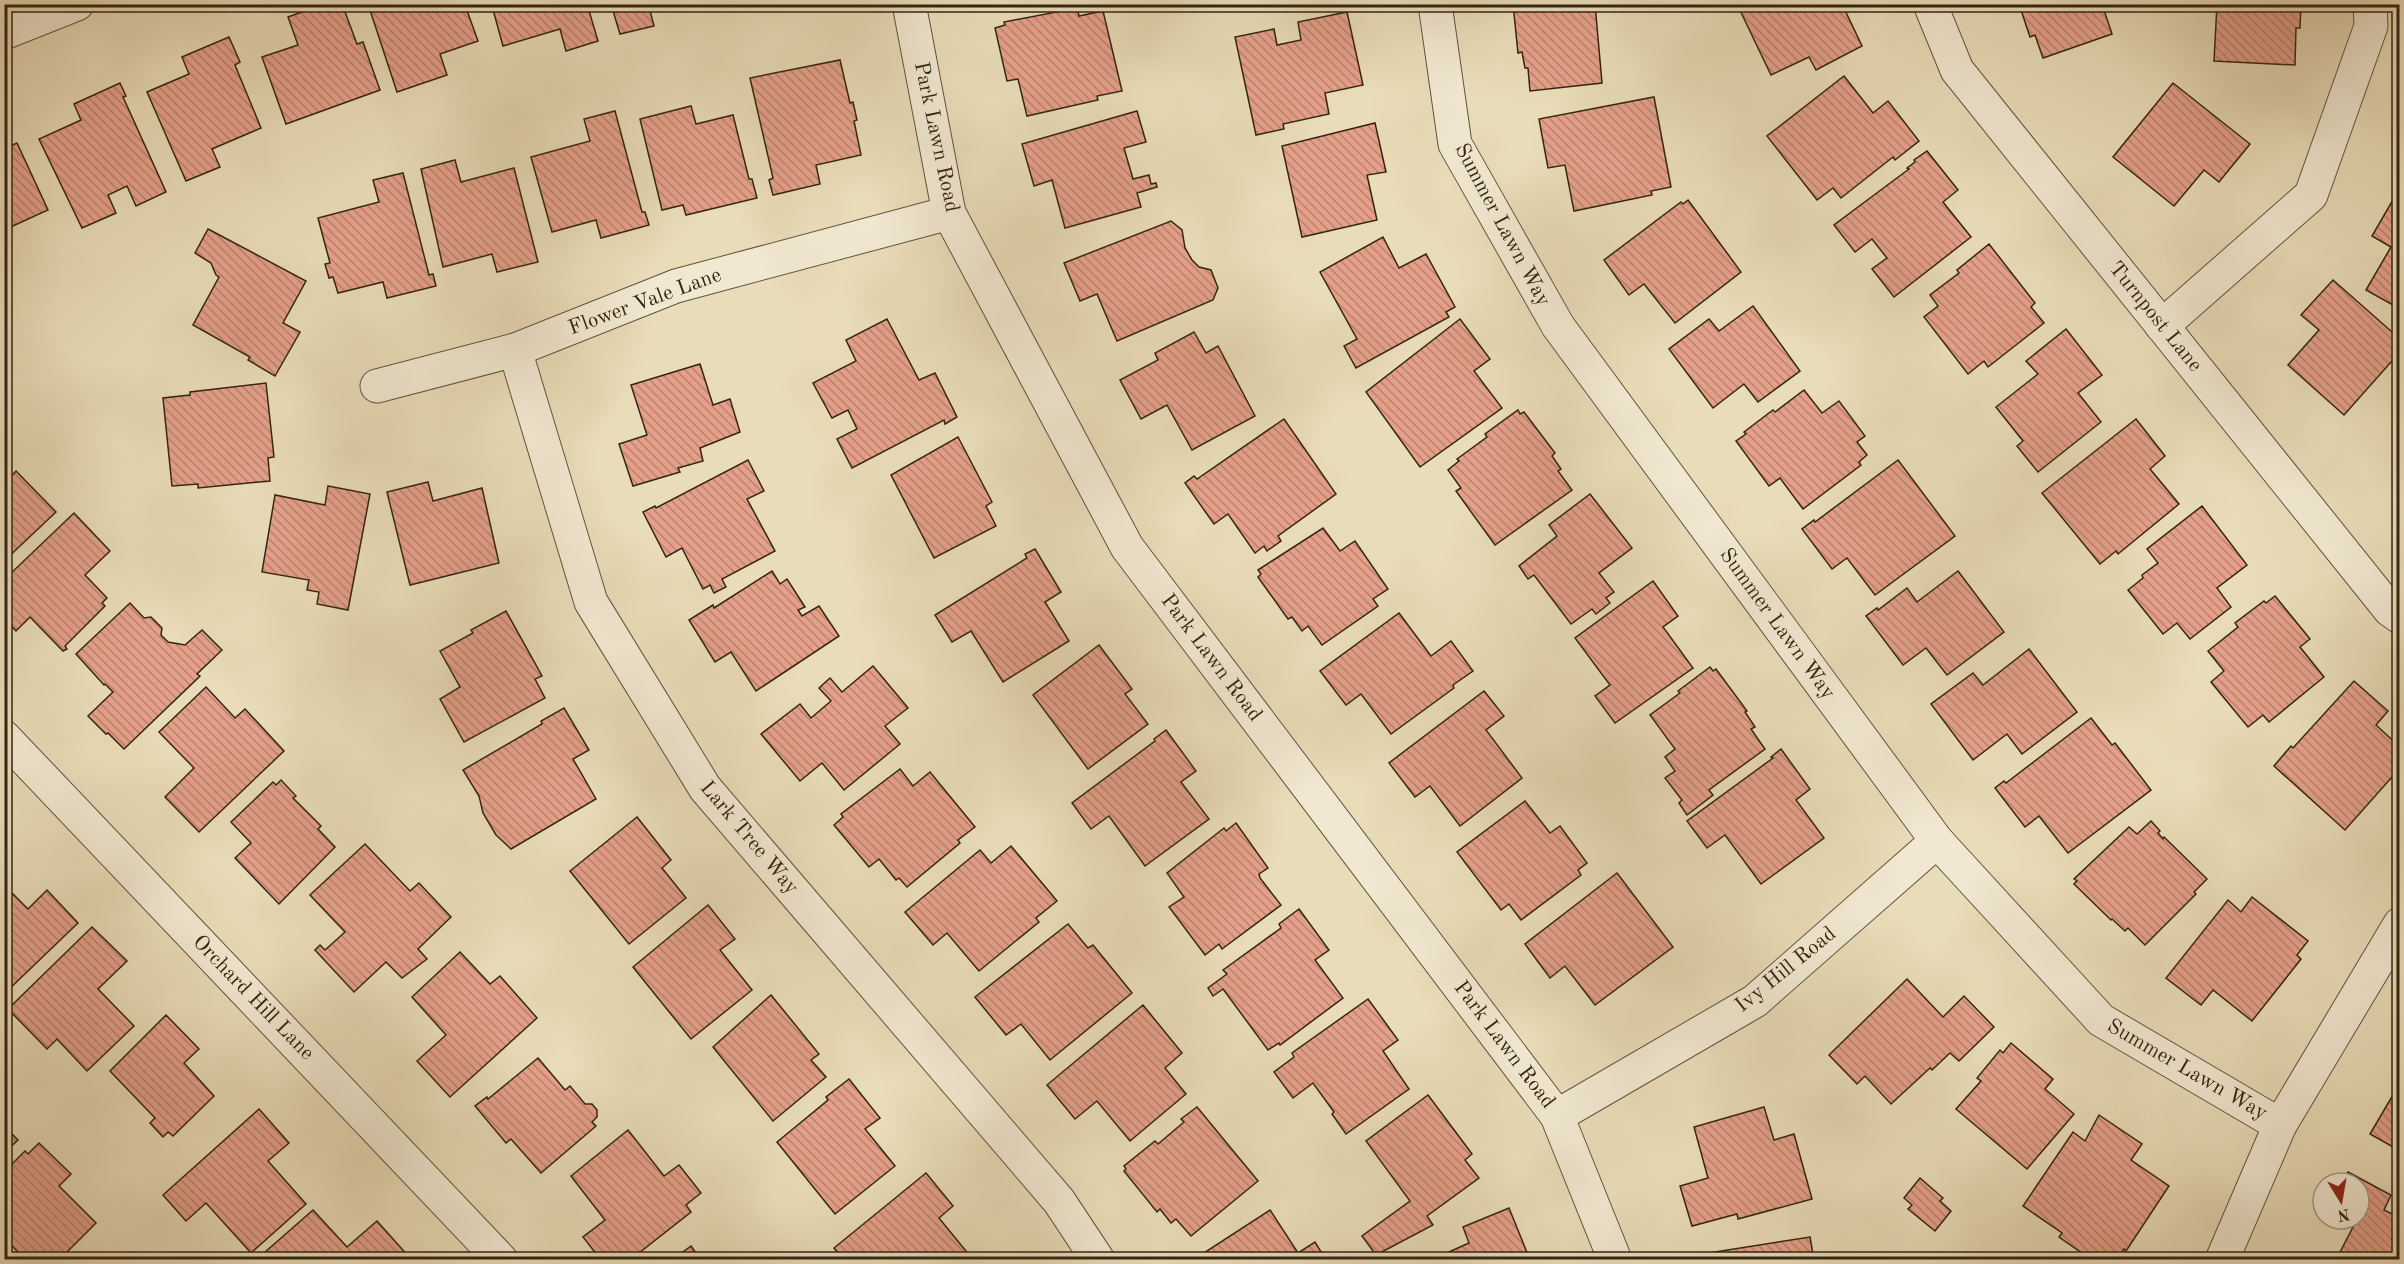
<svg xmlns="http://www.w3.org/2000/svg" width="2404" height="1264" viewBox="0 0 2404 1264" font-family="'Old Standard TT',serif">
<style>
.building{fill:url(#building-back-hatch);stroke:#332512;stroke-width:1.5}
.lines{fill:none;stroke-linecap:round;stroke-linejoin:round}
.minor-casing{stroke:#60533c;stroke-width:35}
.minor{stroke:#f1e8d1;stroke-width:33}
.labels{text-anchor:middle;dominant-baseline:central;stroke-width:6;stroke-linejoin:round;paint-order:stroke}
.street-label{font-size:21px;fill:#332512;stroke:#f1e8d1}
</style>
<defs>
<pattern id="building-back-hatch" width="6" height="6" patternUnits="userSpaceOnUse" patternTransform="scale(1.5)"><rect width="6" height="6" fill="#e5a089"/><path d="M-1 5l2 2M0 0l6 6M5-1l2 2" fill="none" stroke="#ba826f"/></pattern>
</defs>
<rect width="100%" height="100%" fill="#e9dcb8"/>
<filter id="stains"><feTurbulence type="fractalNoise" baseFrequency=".00333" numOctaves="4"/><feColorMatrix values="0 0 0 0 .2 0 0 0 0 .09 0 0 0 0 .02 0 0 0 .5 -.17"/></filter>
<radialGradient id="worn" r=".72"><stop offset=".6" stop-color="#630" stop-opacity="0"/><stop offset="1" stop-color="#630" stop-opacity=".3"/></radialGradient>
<g class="building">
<path d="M324,4H342L357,44L363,42L380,90L286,124L262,57L298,45L288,17Z"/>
<path d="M368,4H467L465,5L478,41L440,54L447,75L397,92Z"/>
<path d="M485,4H587L598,41L566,51L560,29L503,46L492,6L486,8Z"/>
<path d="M611,4H658L649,7L654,26L620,34Z"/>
<path d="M1273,4H1313L1273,9Z"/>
<path d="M1513,4H1595L1602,83L1530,91L1528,68H1525L1522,52L1518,53Z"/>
<path d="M1737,4H1842L1862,46L1816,70L1809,57L1771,75Z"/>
<path d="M2019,4H2102L2112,34L2043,58L2035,35L2030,37Z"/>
<path d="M2217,4H2301L2300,28H2296L2295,65L2214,61Z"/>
<path d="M1077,8L1079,16L1103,11L1122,91L1097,96L1098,100L1027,116L1018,79L1007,81L995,28L1005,25L1004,22Z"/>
<path d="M1347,12L1363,85L1325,93L1329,114L1283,124L1284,129L1256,135L1235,37L1274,29L1277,45L1301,40L1298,22Z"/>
<path d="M229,37L240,62L235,65L261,128L212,149L220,167L186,181L147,92L189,74L182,57Z"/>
<path d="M840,60L850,103L853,102L857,120L854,121L861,155L816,165L820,184L773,195L769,180L773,178L750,78Z"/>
<path d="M1844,76L1873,113L1888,101L1919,141L1895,160L1893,157L1841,198L1833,188L1817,200L1767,136Z"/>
<path d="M120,83L126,96L123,97L166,192L136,206L127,186L108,195L116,213L82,228L39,139L81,120L74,104Z"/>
<path d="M2173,83L2250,144L2219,182L2204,170L2174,206L2113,157Z"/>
<path d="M1654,97L1671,187L1651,191L1652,195L1574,211L1565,165L1548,168L1539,119Z"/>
<path d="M691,106L696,124L733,115L749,179H752L757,198L686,215L683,205L662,210L640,119Z"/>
<path d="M615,111L642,212H645L649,225L601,238L596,220L552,232L531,157L590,141L584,119Z"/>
<path d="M1137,111L1146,142L1124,148L1133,179L1149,175L1151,184L1156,183L1157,187L1137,193L1141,207L1065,228L1052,180L1034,186L1022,144Z"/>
<path d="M1375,123L1386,172L1367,175L1377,220L1302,237L1282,146Z"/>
<path d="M17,143L48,210L4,230V149Z"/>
<path d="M1927,151L1958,190L1943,202L1971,237L1894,297L1872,269L1887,258L1872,239L1855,252L1834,225L1909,169L1907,168L1915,162L1914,160Z"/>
<path d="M455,160L461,182L514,168L538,262L497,272L492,254L443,267L421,169Z"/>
<path d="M403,173L429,275L433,274L436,286L387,298L383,282L338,293L333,277L329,278L325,264L330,263L318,218L379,202L373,180Z"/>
<path d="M2394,198L2400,201V309L2366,290L2391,247L2372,236Z"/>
<path d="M1688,200L1741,272L1675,323L1644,284L1629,295L1604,260L1681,202L1683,204Z"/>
<path d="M1171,221L1182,230L1185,248L1192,260L1199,267L1211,270L1218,288L1213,300L1117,341L1097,294L1080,301L1064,263Z"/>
<path d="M208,229L306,281L283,323L300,332L275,376L248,360L250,357L193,325L219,277L216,275L211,263L195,253Z"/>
<path d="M1383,237L1399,268L1426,254L1455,307L1446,312L1449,317L1356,368L1344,346L1357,339L1320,272Z"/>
<path d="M1989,244L2035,303L2031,307L2044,323L1988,367L1984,361L1968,374L1924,317L1938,306L1930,295L1959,273L1957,270Z"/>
<path d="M2333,280L2400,339V352L2344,415L2288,365L2319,330L2301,315Z"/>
<path d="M1753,306L1800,371L1758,402L1744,384L1713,408L1669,349L1709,319L1719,331Z"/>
<path d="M887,319L919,380L935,373L957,417L945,424L944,420L852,468L837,439L857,429L848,410L832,418L813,383L856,361L846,340Z"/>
<path d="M1460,319L1490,359L1474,371L1502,408L1420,467L1366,392Z"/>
<path d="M2066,329L2102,375L2078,393L2101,422L2038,472L2017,446L2023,441L1996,407L2038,374L2026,361Z"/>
<path d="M1194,332L1206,353L1218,346L1255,416L1192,450L1167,405L1141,419L1120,380L1158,360L1155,353Z"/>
<path d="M700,364L713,405L730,399L740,432L700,448L703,461L678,468L680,472L633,486L619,444L647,435L631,385Z"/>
<path d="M266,383L274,457L268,458L270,481L198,488V484L172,486L163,398L190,395V392Z"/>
<path d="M1804,390L1822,413L1839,401L1865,436L1857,442L1867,455L1859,462L1861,465L1803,509L1780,478L1769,486L1736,441L1746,434L1744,432L1773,410L1775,412Z"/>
<path d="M1518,410L1520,414L1524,412L1555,453L1552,456L1561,469L1558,471L1572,490L1495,545L1456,491L1461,488L1448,470L1459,461L1457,459L1487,437L1485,434Z"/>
<path d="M1284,419L1336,494L1278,536L1281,541L1267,551L1264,546L1255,553L1228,514L1214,524L1185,483L1194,476L1197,479Z"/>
<path d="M2136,419L2165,456L2150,469L2179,504L2118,554L2116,551L2100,564L2042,493Z"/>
<path d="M958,437L992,502L986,506L996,526L934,558L891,475Z"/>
<path d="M748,460L764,491L747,499L775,551L722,579L726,587L714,593L710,585L703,589L682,548L666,557L643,512L655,506L656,508Z"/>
<path d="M1898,460L1955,536L1875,595L1847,558L1832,569L1802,529L1814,520L1815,522Z"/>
<path d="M16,471L56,512L4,561V479L7,481Z"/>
<path d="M428,482L433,501L482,488L499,563L410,585L387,492Z"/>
<path d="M328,486L370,494L348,610L317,604L319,592L307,590L309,580L262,572L275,495L325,505Z"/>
<path d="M1590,494L1632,548L1599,573L1614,592L1606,598L1610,603L1596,614L1592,609L1571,624L1534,575L1528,579L1519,566L1557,536L1549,525Z"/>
<path d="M2202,506L2247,565L2217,588L2231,607L2190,639L2177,623L2163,634L2128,590L2143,578L2142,575L2158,563L2147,549Z"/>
<path d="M74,513L110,551L85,575L107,598L102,603L105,606L65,646L67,649L63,651L30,617L16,631L4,618V576L7,577Z"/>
<path d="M1323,528L1340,551L1355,541L1388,589L1373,599L1378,606L1322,645L1308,626L1302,631L1292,617L1288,619L1258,577L1261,574L1258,570Z"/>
<path d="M1035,549L1061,592L1045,602L1069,641L1003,682L971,631L952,642L935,615L1027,558L1025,554Z"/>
<path d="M772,571L780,584L787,579L805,607L798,610L802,616L819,606L839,636L756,691L731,652L715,662L689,620L713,605L714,608Z"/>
<path d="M1958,571L2004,632L1947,675L1926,648L1903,665L1866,616L1877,608L1878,610L1907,588L1917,602Z"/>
<path d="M1653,581L1678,616L1663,627L1693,668L1615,723L1595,696L1610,685L1575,638Z"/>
<path d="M2275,596L2310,639L2300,647L2324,677L2269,722L2263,715L2248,727L2211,682L2224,671L2208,651L2238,627L2235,623L2264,601L2266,603Z"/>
<path d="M130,603L144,618L151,617L162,628L161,635L168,642L185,645L202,630L222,650L197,674L200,676L124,749L108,733L106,734L88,716L113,692L105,684L104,685L76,654Z"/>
<path d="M506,611L542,676L535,679L545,698L464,742L440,699L460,687L440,651L473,633L471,630Z"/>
<path d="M1399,613L1431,656L1451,641L1473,671L1453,685L1454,688L1391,734L1361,694L1346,705L1320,671Z"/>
<path d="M1099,645L1132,689L1125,694L1148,724L1088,769L1033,695Z"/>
<path d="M2029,649L2077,712L2022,754L2007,734L1973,760L1931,704L1973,673L1983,685Z"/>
<path d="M873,666L908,708L885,726L900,744L844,790L822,763L800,781L761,734L800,704L811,718L831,701L819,688L830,678L842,692Z"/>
<path d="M1710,667L1713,671L1716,669L1747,711L1745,712L1755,727L1751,729L1765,749L1709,790L1713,795L1687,815L1679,803L1682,800L1665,778L1675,771L1665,757L1675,749L1650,715L1680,693L1678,691Z"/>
<path d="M2354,681L2388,711L2376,725L2400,747V768L2345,830L2274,766L2291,746L2293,748Z"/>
<path d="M206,687L235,718L245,709L284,751L199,832L165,797L194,768L159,732Z"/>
<path d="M1484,691L1504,716L1486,730L1522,778L1460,826L1430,786L1415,797L1389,763Z"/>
<path d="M564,708L589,750L573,759L596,799L511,849L496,835L483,813L479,796L463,770L542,724L541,721Z"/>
<path d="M2091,718L2112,745L2115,743L2151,790L2068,853L2039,816L2025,827L1995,788L2004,781L2006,783Z"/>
<path d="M1166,730L1196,771L1181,782L1209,819L1145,866L1109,816L1091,829L1072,803L1155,741L1154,739Z"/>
<path d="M1781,749L1810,789L1796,800L1824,838L1761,884L1725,835L1707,848L1687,821L1773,758L1771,757Z"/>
<path d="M900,769L913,786L930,772L975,827L958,840L960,843L907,887L899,878L896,880L879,859L869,867L834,825L843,817L841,814Z"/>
<path d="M281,780L296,796L293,798L321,826L318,829L335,847L279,904L235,858L251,843L231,822L273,782L276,785Z"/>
<path d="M1525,801L1550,833L1560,826L1587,863L1578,870L1581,875L1521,920L1509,904L1501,910L1457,852Z"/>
<path d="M637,817L671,860L662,868L686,898L629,944L570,871Z"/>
<path d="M2151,821L2160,831L2158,833L2163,839L2164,837L2207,879L2194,892L2196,894L2145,945L2128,928L2125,931L2112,919L2111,920L2074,884L2077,881L2074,879L2129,827L2137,834Z"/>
<path d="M1236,823L1268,868L1259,874L1260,878L1281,905L1222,949L1219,944L1205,955L1169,907L1184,897L1167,873L1224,828L1226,831Z"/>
<path d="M365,844L410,891L419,883L451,917L418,949L427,959L402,978L386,962L354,992L315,950L320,945L325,950L345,932L310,895Z"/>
<path d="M1011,846L1057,901L1036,918L1039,922L979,971L947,933L933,945L905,912L980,850L991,863Z"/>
<path d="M1617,873L1673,947L1595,1005L1565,966L1550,978L1525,944Z"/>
<path d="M4,885L28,909L47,890L78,923L4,994Z"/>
<path d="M2252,897L2308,941L2297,955L2301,959L2252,1021L2213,990L2201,1005L2166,978L2228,900L2241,912Z"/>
<path d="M708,905L735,939L720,950L752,990L691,1039L633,967Z"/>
<path d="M1299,909L1329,950L1315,960L1343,998L1280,1045L1279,1043L1268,1050L1223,989L1213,996L1208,988L1227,974L1223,970L1281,928L1279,924Z"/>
<path d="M1068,924L1088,948L1093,945L1132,993L1050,1060L1021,1024L1006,1035L975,997Z"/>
<path d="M92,927L127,961L98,989L134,1026L87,1071L57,1039L47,1049L8,1009Z"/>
<path d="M460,952L490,984L500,976L537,1018L450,1097L417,1061L446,1035L412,997Z"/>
<path d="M1907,979L1943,1017L1964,996L1994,1027L1959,1061L1950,1053L1932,1070L1930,1068L1891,1104L1865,1076L1857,1084L1829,1055Z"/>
<path d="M771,995L819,1054L811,1060L826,1077L773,1121L713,1047Z"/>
<path d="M1368,999L1398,1040L1383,1051L1409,1089L1346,1134L1332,1114L1334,1112L1313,1083L1293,1098L1274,1072L1294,1057L1292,1053Z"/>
<path d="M1143,1005L1182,1053L1165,1068L1186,1094L1130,1141L1097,1101L1075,1119L1047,1085Z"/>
<path d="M166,1015L199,1049L184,1063L214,1096L173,1136L168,1132L163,1137L150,1123L155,1118L110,1071Z"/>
<path d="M2011,1043L2053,1079L2045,1089L2074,1114L2027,1169L1956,1109L1981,1081L1977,1078L2000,1050L2003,1053Z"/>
<path d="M538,1058L565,1090L570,1086L585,1104H592L597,1110V1117L592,1122L596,1126L541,1173L511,1139L506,1143L475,1106L487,1097L488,1099Z"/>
<path d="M849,1079L880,1118L865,1129L895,1166L835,1214L777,1142L828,1100L826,1097Z"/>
<path d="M2400,1083V1151L2370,1134Z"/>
<path d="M1428,1095L1472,1154L1465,1160L1479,1178L1427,1216L1433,1225L1376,1255L1362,1236L1410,1201L1366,1141Z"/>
<path d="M1197,1107L1258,1181L1191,1236L1176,1219L1171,1223L1160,1209L1157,1212L1124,1171L1126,1169L1124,1166L1155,1141L1158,1144L1184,1122L1181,1119Z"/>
<path d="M1764,1107L1774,1140L1794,1134L1812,1199L1738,1219L1737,1214L1692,1226L1680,1186L1708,1178L1694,1127Z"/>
<path d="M259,1109L289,1143L268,1161L306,1204L251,1253L206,1203L186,1221L163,1195Z"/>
<path d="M2099,1115L2142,1144L2131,1160L2169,1186L2126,1251L2124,1249L2117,1260H2092L2059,1237L2062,1233L2023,1206L2073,1132L2085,1141Z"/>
<path d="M4,1126L18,1140L4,1153Z"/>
<path d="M628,1130L664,1176L679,1165L701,1193L686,1205L691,1212L630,1260H601L583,1237L605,1220L571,1176Z"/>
<path d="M39,1143L71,1174L59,1186L96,1223L59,1260H26L4,1238V1172L25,1151L28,1154Z"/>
<path d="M2348,1172L2391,1195L2384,1210L2400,1218V1260H2336L2354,1225L2343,1219H2359V1183H2342Z"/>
<path d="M926,1173L953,1206L939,1218L970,1256L966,1260H844L834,1248Z"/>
<path d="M1920,1178L1943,1198L1940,1201L1951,1211L1935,1231L1908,1209L1912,1205L1904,1198Z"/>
<path d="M1509,1208L1530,1260H1431L1469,1243L1463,1227Z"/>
<path d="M313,1210L347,1247L377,1221L410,1258L408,1260H256Z"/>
<path d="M1270,1210L1298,1253L1315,1242L1326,1260H1193Z"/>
<path d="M1810,1237L1814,1260H1710L1708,1253Z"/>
<path d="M691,1246L701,1260H672Z"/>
<path d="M130,1252L142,1256L146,1260H121Z"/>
<path d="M724,1252L729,1260H713Z"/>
</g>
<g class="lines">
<defs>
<g id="minor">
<path d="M909,4L949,213L1127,547L1557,1116L1615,1260"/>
<path d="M1435,4L1455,144L1558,326L1937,841L2101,1020L2280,1125"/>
<path d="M1930,4L1957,70L2390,610L2400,617"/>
<path d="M4,33L77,4"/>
<path d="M2162,326L2311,195L2371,26L2370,4"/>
<path d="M515,350L591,602L705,788L1059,1201L1098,1260"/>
<path d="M377,386L515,350L676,286L949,213"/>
<path d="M4,737L501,1260"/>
<path d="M1557,1116L1755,1001L1937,841"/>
<path d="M2222,1260L2280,1125L2400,924"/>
</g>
</defs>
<use href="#minor" class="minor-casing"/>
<use href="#minor" class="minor"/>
</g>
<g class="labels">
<g class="street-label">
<text transform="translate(936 137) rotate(78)">Park Lawn Road</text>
<text transform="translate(1502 225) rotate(62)">Summer Lawn Way</text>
<text transform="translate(645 302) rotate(-20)">Flower Vale Lane</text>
<text transform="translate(2155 317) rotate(51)">Turnpost Lane</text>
<text transform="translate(1777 624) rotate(54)">Summer Lawn Way</text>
<text transform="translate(1211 658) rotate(53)">Park Lawn Road</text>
<text transform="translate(749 838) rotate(50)">Lark Tree Way</text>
<text transform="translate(1786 970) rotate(-39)">Ivy Hill Road</text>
<text transform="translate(253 998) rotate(46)">Orchard Hill Lane</text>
<text transform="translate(1504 1045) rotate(53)">Park Lawn Road</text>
<text transform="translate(2187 1070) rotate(30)">Summer Lawn Way</text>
</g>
</g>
<rect width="2404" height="1264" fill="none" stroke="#e9dcb8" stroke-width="24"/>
<rect x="6" y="6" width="2392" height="1252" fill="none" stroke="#332512" stroke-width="3"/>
<rect x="12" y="12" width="2380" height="1240" fill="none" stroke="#332512" stroke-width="1.5"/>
<g transform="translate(2341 1201) rotate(169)"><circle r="28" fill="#f1e8d1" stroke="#a59a85" stroke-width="1.5"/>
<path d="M0-4.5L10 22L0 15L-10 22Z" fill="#8f2418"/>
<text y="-9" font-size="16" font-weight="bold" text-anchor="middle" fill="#332512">N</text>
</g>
<rect width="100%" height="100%" filter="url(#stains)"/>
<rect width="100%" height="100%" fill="url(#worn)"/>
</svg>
